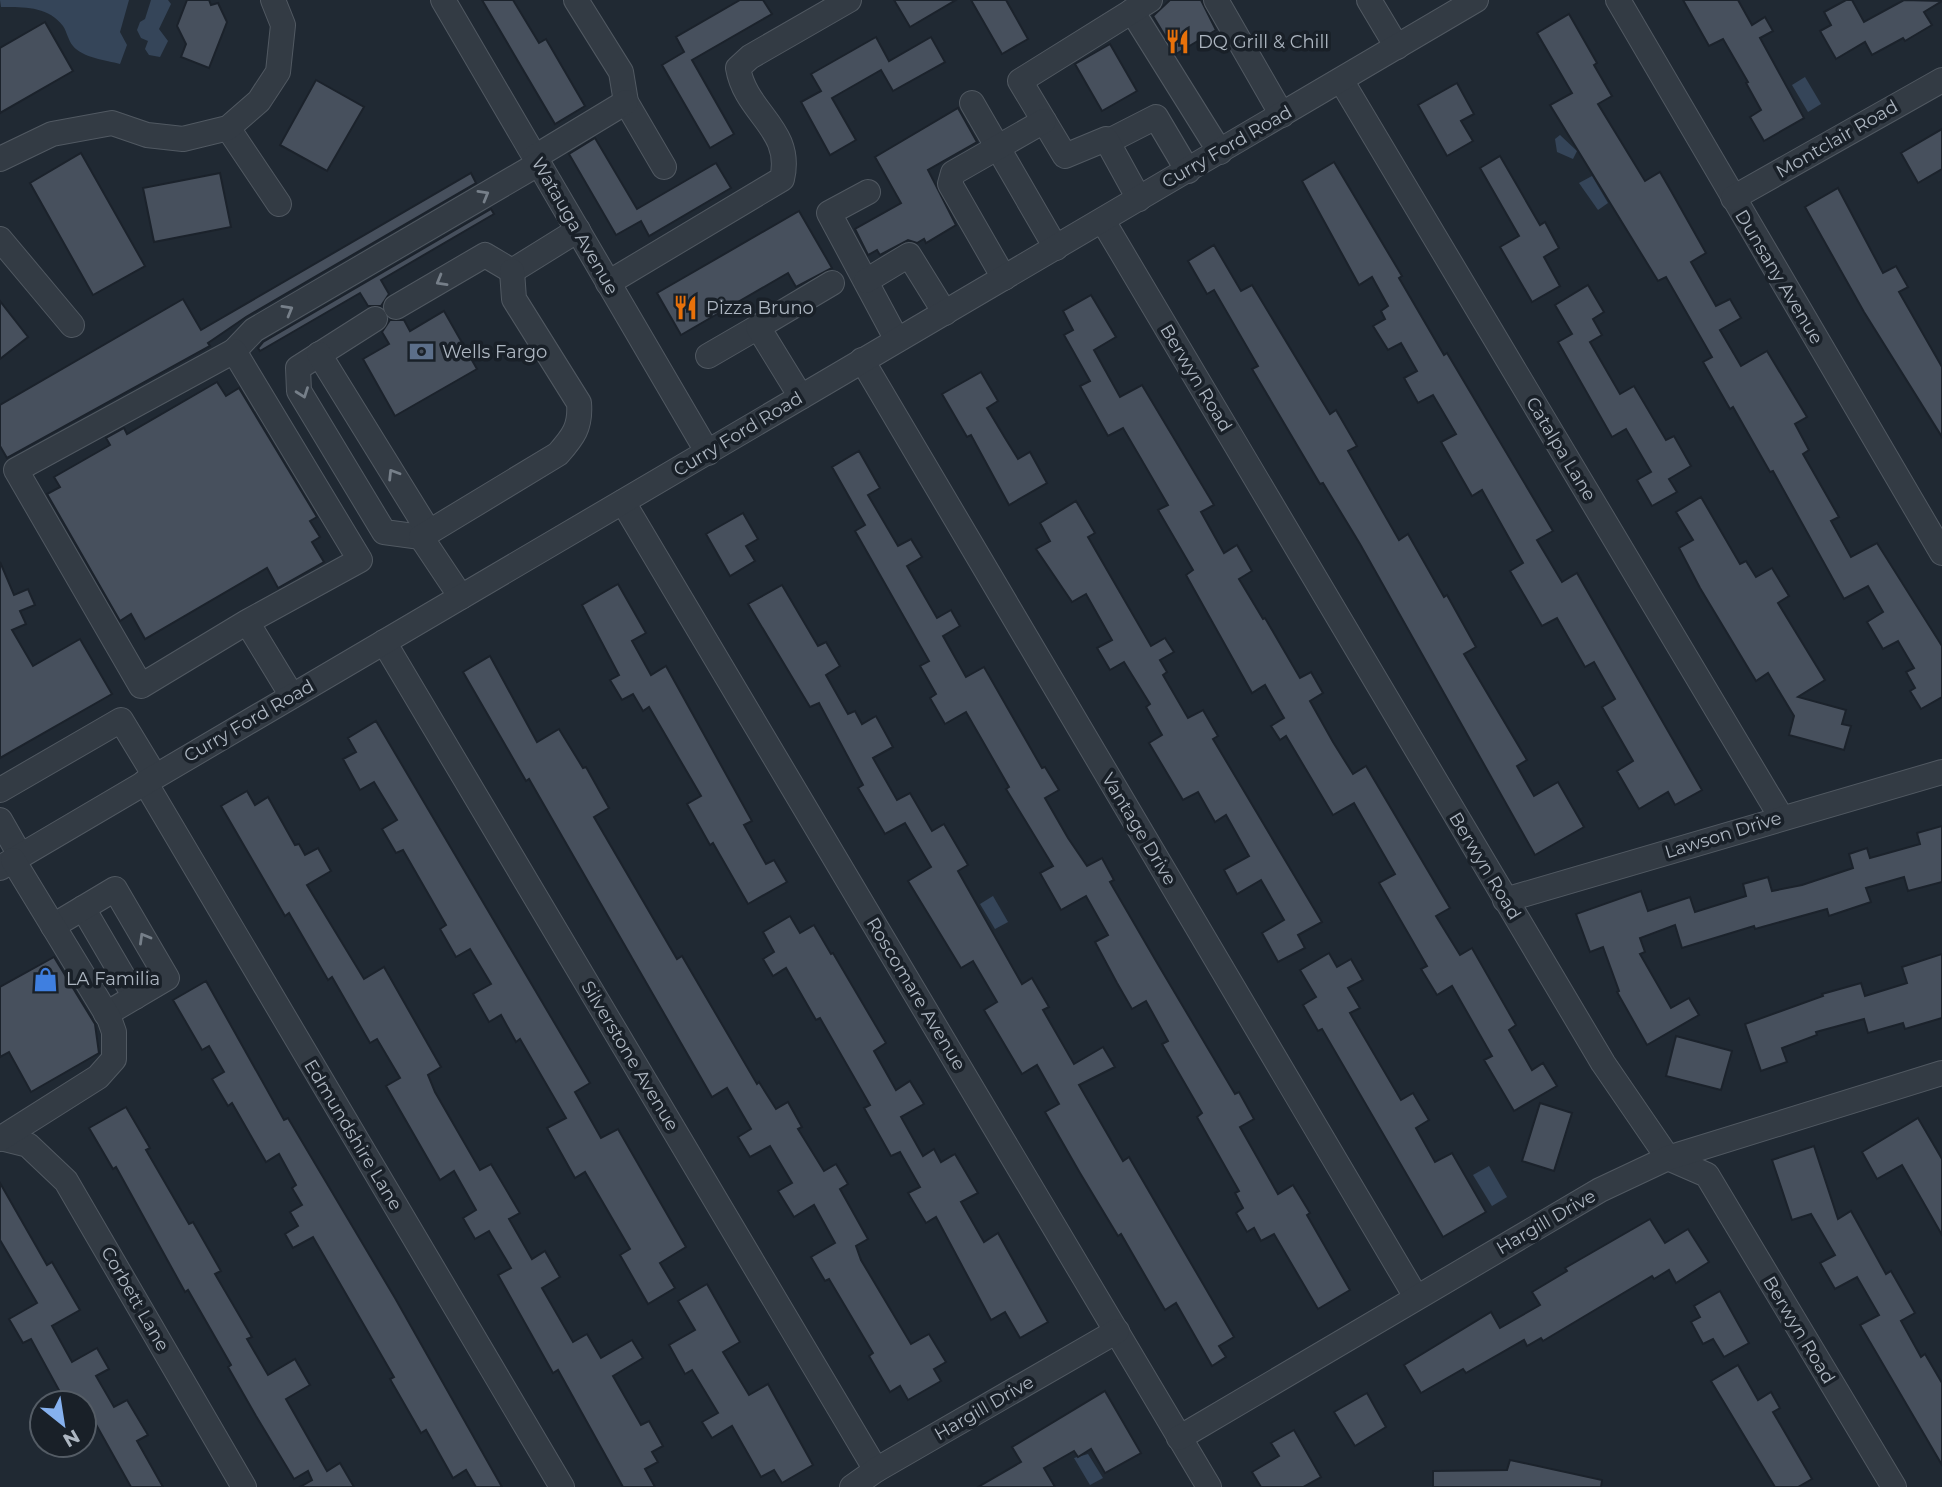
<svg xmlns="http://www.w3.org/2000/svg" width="1942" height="1487" viewBox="0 0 1942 1487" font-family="Montserrat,sans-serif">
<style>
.water{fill:#354559}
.building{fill:#47505d;stroke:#1b222b;stroke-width:2}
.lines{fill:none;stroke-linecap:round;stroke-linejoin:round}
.minor-casing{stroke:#515962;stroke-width:26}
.minor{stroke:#333b44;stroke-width:24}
.oneway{stroke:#767f89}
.labels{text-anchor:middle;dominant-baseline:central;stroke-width:7;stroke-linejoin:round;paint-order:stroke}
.poi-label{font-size:18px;fill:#adb6c1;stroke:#192028;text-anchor:start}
.street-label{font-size:18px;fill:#adb6c1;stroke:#192028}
</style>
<rect width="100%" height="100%" fill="#202933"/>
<g class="water">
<path d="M0,0H129L120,32L127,45L120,64C106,60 83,58 73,46C68,40 67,32 63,26C48,6 23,7 1,7Z"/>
<path d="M151,0H168L171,4L159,29L168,41L160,57L149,55L145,49L148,41L141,38L137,30L140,22L145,19Z"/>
<path d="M1805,77L1821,104L1808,112L1792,85Z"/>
<path d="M1560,135L1577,151L1573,159L1557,152L1555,139Z"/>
<path d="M1592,176L1608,203L1598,210L1579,183Z"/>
<path d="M993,896L1008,922L995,929L980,904Z"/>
<path d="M1489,1166L1507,1197L1492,1206L1473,1175Z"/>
<path d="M1088,1454L1103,1478L1090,1485L1074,1458Z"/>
</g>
<g class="building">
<path d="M187,0H209L211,5L218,3L227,22L209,68L181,57L186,44L177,26Z"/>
<path d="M482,0H513L539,43L546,39L585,106L555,124Z"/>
<path d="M740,0H763L772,14L692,60L734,134L710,148L662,65L684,52L676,37Z"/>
<path d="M894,0H956L910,27Z"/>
<path d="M971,0H1006L1028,39L1002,54Z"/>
<path d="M1170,0H1201L1216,30L1176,54L1153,16Z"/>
<path d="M1683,0H1738L1752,25L1765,17L1773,31L1760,38L1804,118L1764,141L1750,117L1761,110L1746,83L1748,82L1723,39L1709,46Z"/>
<path d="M1846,0H1852L1864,22L1904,0L1942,1L1924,12L1932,25L1905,41L1903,38L1872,55L1865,42L1836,59L1820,31L1831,25L1824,12Z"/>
<path d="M1569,14L1597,63L1594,65L1612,96L1598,104L1645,181L1660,172L1671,191L1706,253L1691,262L1716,306L1730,299L1741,318L1720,330L1741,366L1767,351L1807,417L1795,424L1809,450L1803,454L1839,517L1831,521L1851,557L1877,543L1942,646V697L1921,709L1910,691L1915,688L1906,672L1914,668L1898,641L1883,649L1867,622L1883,612L1868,586L1844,599L1773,471L1770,472L1733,407L1730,409L1703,362L1712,357L1666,277L1658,281L1550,105L1572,93L1537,33Z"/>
<path d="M45,22L73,71L0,113V48Z"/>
<path d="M876,37L889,61L931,37L945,62L893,91L881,70L832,98L856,140L830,155L801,102L821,91L811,74Z"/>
<path d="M1110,44L1137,91L1102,111L1075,64Z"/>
<path d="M316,80L364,107L327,171L280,145Z"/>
<path d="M1457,83L1474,114L1461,121L1473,141L1447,156L1418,105Z"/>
<path d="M958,108L977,142L928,170L956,225L926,243L924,239L917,243L908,240L880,255L877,250L868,255L855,229L901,203L875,157Z"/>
<path d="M1942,129V169L1918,183L1901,153Z"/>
<path d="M595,138L637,209L716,163L731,188L649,236L641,221L616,235L569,154Z"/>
<path d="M81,153L145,266L93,295L30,183Z"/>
<path d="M1500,156L1540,225L1545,222L1559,248L1544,257L1560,286L1532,302L1500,247L1519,236L1480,168Z"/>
<path d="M1334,162L1402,276L1399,278L1444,355L1447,353L1553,531L1537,540L1562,582L1577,573L1702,790L1675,805L1668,792L1639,809L1617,771L1633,761L1602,707L1615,699L1594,662L1585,667L1557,618L1542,626L1510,571L1523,563L1482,490L1472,496L1441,442L1456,434L1433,395L1418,403L1404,378L1417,371L1401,343L1388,350L1373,326L1385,319L1381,311L1388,306L1372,277L1359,285L1302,181Z"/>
<path d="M220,173L231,227L154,242L143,188Z"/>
<path d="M471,173L476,183L246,317L208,343L210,346L7,458L0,446V405L183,299L201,330Z"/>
<path d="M1838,188L1883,273L1896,266L1908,287L1899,292L1942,367V437L1864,312L1805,207Z"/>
<path d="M491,209L494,214L381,280L389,294L381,306H368L360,293L260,351L258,348L263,342Z"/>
<path d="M799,211L832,268L796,287L788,273L681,335L657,293Z"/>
<path d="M1214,245L1241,291L1252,285L1330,414L1336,410L1357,446L1348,451L1399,540L1408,534L1444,597L1447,595L1476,647L1464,654L1527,760L1517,766L1534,796L1558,782L1584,827L1535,855L1360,544L1323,483L1320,484L1252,369L1258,366L1214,290L1207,294L1188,261Z"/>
<path d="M1588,285L1604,312L1593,319L1602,335L1590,342L1620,394L1634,386L1666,440L1674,436L1691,466L1669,479L1677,492L1652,506L1637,480L1651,472L1626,429L1612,437L1558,342L1572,334L1555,305Z"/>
<path d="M1091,295L1116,337L1094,350L1120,397L1142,385L1214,505L1201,512L1224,553L1237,545L1252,571L1239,579L1263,619L1265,618L1300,678L1311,672L1323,693L1310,701L1333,742L1353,774L1366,766L1450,908L1436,916L1460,955L1472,948L1516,1025L1509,1030L1532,1070L1543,1063L1557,1086L1514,1111L1484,1060L1492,1056L1452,986L1437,995L1421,969L1427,966L1379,883L1395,874L1354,803L1333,815L1286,736L1280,740L1271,726L1284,718L1265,685L1252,693L1186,575L1193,570L1158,510L1168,505L1123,428L1108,436L1080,386L1090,381L1064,335L1073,330L1063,311Z"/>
<path d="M0,301L28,337L0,359Z"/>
<path d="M444,311L477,369L395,416L363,359L389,344L382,332L390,320H404L410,331Z"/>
<path d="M981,372L998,401L987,408L1005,438L1018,459L1030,452L1047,483L1009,505L971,435L967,437L942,394Z"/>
<path d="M217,382L226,396L239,388L317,517L310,521L320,537L312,542L324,562L278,588L267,568L145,639L131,614L120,621L47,494L60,487L54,477L110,445L106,438L124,428L127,434Z"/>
<path d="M859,451L880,488L868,495L898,546L911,539L922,557L907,566L937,618L951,610L960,626L943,636L966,677L984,667L1042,768L1045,767L1059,790L1045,798L1068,838L1087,866L1102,858L1114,880L1110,882L1156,961L1235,1094L1239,1092L1254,1119L1240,1127L1278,1194L1293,1185L1310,1213L1307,1215L1350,1290L1318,1309L1274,1234L1261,1241L1254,1228L1247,1232L1236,1213L1243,1208L1235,1193L1239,1191L1197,1117L1202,1113L1162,1044L1168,1041L1146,1001L1132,1009L1117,983L1095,942L1108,935L1086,896L1061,910L1040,873L1053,866L1006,789L1009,787L966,712L945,724L930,698L936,694L920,666L929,661L855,531L865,525L832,467Z"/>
<path d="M1701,497L1740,564L1746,561L1756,577L1772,568L1789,596L1778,603L1825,680L1798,697L1846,710L1842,724L1851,726L1844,750L1789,735L1794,716L1768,673L1756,681L1700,588L1679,548L1693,540L1676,512Z"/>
<path d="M1076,501L1095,533L1088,537L1151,646L1165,638L1174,652L1160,660L1167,672L1163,675L1188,718L1203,710L1218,736L1213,739L1322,922L1298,935L1305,948L1278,962L1262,933L1284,920L1261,880L1237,894L1224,870L1249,856L1226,815L1215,822L1198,792L1183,800L1149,743L1162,735L1146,707L1150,704L1124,662L1110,670L1097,648L1112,640L1086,594L1072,602L1036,549L1050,541L1040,523Z"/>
<path d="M743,513L758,539L746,546L755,561L730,576L706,534Z"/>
<path d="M0,562L14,595L28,589L35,605L20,611L26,624L12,630L33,666L80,639L112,694L0,758Z"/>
<path d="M618,584L646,633L632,641L651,675L666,666L752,821L744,825L766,864L774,860L787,882L748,904L713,843L710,845L687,804L701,796L649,707L643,711L633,694L622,700L610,680L619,675L582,605Z"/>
<path d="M782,585L818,646L826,642L840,666L826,675L848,714L855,711L862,724L876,716L893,747L873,758L897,800L910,793L932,831L944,824L968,865L958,871L1022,984L1032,978L1049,1007L1043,1010L1074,1064L1103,1047L1115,1067L1079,1085L1123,1161L1129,1157L1234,1337L1219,1346L1226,1357L1212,1366L1176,1303L1165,1310L1121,1234L1118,1236L1080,1173L1045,1112L1059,1104L1037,1065L1022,1074L984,1010L997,1002L973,961L961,968L908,881L931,867L905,823L885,834L858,788L863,785L819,703L810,707L748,604Z"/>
<path d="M490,656L537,742L559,729L583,768L586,767L609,808L594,817L677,959L682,956L757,1084L759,1082L776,1109L788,1102L802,1127L798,1129L824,1171L836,1164L848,1184L840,1189L868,1239L856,1246L861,1260L911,1344L929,1334L946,1362L934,1369L941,1381L908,1400L900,1386L890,1392L869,1356L873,1353L829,1279L825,1281L811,1257L835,1243L814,1205L794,1217L778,1191L792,1183L770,1146L750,1157L738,1137L751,1129L727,1088L712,1097L529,779L526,781L463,672Z"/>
<path d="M376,721L590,1083L575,1092L601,1138L618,1129L686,1247L660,1263L675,1288L648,1304L620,1255L630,1249L585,1172L575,1178L547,1128L566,1118L520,1039L516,1042L501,1015L489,1022L473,994L491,984L470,949L456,957L440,929L446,925L403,850L396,853L382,829L397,820L374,782L360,790L343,759L356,752L348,738Z"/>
<path d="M247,791L255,805L268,797L295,845L299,844L305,855L318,848L331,871L307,885L364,979L384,967L441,1067L428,1075L435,1092L480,1170L491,1164L520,1213L509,1219L532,1259L545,1251L560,1277L542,1288L573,1342L587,1334L601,1358L632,1340L643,1358L613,1376L641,1425L649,1421L663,1446L652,1452L658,1462L645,1469L655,1487H623L558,1370L553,1373L498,1275L511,1268L489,1231L475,1239L463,1218L476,1210L454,1171L440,1180L386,1086L400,1078L377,1039L370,1043L332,977L328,980L289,913L285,916L221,806Z"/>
<path d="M1942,826V882L1908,891L1904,877L1866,888L1871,902L1829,916L1827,909L1755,929L1754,926L1682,948L1675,925L1640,938L1645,952L1640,954L1671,1008L1689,998L1699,1015L1647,1045L1617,992L1619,991L1603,947L1590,952L1576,914L1641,891L1648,911L1690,897L1695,912L1746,896L1743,884L1768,877L1772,891L1802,885L1853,868L1849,854L1867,848L1870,858L1920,844L1917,833Z"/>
<path d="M790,916L800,933L814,925L831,954L833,953L886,1043L874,1051L896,1090L910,1081L924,1104L901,1117L923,1156L934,1149L941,1162L955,1154L978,1193L961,1202L984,1242L998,1233L1048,1322L1020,1338L1005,1312L991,1320L936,1217L926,1223L908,1193L920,1187L900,1152L891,1156L864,1108L870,1105L820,1018L816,1020L786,968L773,976L763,959L774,952L763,932Z"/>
<path d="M1329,953L1337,967L1351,959L1363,980L1348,988L1360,1008L1350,1013L1401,1100L1413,1093L1429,1120L1416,1128L1435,1162L1452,1153L1486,1212L1443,1237L1322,1029L1318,1031L1303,1005L1316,997L1300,970Z"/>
<path d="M1942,954V1018L1905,1029L1903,1023L1868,1033L1864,1019L1816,1032L1817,1035L1782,1048L1787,1062L1761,1071L1745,1024L1823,996L1822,994L1861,983L1865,996L1907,983L1902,967Z"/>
<path d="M54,957L95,1024L99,1053L31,1092L9,1052L0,1057V987Z"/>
<path d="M206,981L284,1120L288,1118L395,1298L502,1487H476L466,1470L453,1478L426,1430L421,1433L390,1379L394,1377L313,1237L293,1248L285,1234L298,1226L290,1212L302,1205L292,1188L296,1185L279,1154L266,1162L232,1103L228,1106L212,1079L224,1072L209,1046L202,1050L173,1000Z"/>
<path d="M1676,1036L1732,1051L1721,1090L1666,1076Z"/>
<path d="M1540,1103L1572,1113L1554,1171L1522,1161Z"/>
<path d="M126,1107L150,1148L146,1150L189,1224L193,1222L221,1271L215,1274L252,1337L247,1339L268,1375L295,1359L310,1385L286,1399L327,1471L340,1463L354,1487H300L312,1480L308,1471L294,1479L256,1416L228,1367L231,1365L188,1290L185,1292L116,1167L113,1169L89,1128Z"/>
<path d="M1918,1118L1942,1159V1235L1902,1165L1877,1179L1862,1152Z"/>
<path d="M1814,1146L1838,1219L1851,1211L1886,1274L1891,1271L1915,1313L1901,1321L1921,1357L1925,1354L1942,1383V1465L1860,1325L1879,1315L1857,1277L1835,1289L1820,1263L1835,1255L1811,1214L1792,1220L1772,1160Z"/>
<path d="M0,1183L47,1265L52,1262L80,1310L52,1326L72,1362L97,1348L109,1369L96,1376L114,1407L127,1400L148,1435L137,1441L163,1487H131L84,1403H66L31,1339L23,1343L9,1319L37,1303L0,1240Z"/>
<path d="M1650,1219L1665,1243L1688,1229L1709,1262L1676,1283L1669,1270L1654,1279L1652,1276L1543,1341L1541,1338L1527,1346L1524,1340L1466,1373L1463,1369L1421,1393L1404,1365L1491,1312L1500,1328L1540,1305L1532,1292L1567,1271L1565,1268Z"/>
<path d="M707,1284L740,1342L723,1352L749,1395L768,1384L813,1465L782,1483L774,1470L761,1477L732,1426L712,1438L702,1422L718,1413L692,1370L685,1374L669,1345L695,1330L678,1301Z"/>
<path d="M1720,1291L1749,1343L1724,1357L1713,1339L1703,1344L1691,1322L1700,1317L1694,1306Z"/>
<path d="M1738,1365L1758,1400L1771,1392L1780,1408L1773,1412L1812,1479L1798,1487H1775L1711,1381Z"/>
<path d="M1105,1391L1141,1453L1105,1473L1091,1449L1078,1457L1074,1451L1044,1468L1055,1487H978L1021,1462L1012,1447Z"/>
<path d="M1367,1393L1386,1427L1355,1446L1334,1412Z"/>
<path d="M1294,1430L1321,1477L1303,1487H1261L1252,1472L1279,1456L1271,1443Z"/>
<path d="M1510,1460L1602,1480L1601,1487H1433V1471L1507,1470Z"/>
</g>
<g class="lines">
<defs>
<g id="minor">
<path d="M443,0L708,453"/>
<path d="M576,0L621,72L626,102L664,167"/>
<path d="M1216,0L1282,115"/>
<path d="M1369,0L1397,47"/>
<path d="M1618,0L1942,553"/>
<path d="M1132,11L1220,152"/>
<path d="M1341,80L1781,817"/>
<path d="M972,103L1056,248"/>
<path d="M228,128L279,204"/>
<path d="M1107,142L1156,117L1188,171"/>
<path d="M535,157L626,102"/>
<path d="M0,159L52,134L112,123L147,135L183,139L228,128L259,101L278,72L283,25L273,0"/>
<path d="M868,192L829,213L897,340"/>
<path d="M1733,198L1942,80"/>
<path d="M1139,199L1106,139L1065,156L1020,81L1150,0"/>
<path d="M1103,221L1603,1063L1668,1158L1707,1175L1894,1487"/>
<path d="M0,239L72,325"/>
<path d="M1004,278L950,184L953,173L1044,121"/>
<path d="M866,281L909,255L945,313"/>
<path d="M608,283L782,179C794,129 746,114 738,68L750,57L849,0"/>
<path d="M396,307L485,255L512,271L578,230"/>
<path d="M375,319L298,368L299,391L384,532L421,537"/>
<path d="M234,351L254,330L538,164"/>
<path d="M319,354L429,532"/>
<path d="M708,356L758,327"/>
<path d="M862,360L1416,1297"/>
<path d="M801,397L758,327L832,283"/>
<path d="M623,502L1209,1487"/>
<path d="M461,597L421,537L558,454C573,437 581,427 579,403L514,299L512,271"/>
<path d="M247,622L360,560L234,351L16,470L141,686L247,622L292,696"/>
<path d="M384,642L876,1470"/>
<path d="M145,782L562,1487"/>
<path d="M0,790L121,720L155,776"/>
<path d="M0,820L20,855"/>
<path d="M0,868L1476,0"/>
<path d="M1505,900L1942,772"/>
<path d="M83,908L135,997"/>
<path d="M53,926L115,889L167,978L106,1014"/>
<path d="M1,1138L28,1145L66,1181L244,1487"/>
<path d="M0,1139L98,1077L114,1059V1032L109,1018L13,860"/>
<path d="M1179,1438L1600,1190L1668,1158L1942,1073"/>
<path d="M852,1487L876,1470L1117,1331"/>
</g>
</defs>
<use href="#minor" class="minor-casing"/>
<use href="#minor" class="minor"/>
</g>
<defs><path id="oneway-chevron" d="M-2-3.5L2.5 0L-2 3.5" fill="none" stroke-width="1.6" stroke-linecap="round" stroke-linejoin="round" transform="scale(1.75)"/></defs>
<g class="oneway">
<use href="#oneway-chevron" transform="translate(484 195) rotate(-30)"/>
<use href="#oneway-chevron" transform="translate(441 281) rotate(150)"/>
<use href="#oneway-chevron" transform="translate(288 310) rotate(-30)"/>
<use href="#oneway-chevron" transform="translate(303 393) rotate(70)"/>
<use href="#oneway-chevron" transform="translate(393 474) rotate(-122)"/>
<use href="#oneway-chevron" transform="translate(144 938) rotate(-120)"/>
</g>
<defs>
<symbol id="restaurant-bare" viewBox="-9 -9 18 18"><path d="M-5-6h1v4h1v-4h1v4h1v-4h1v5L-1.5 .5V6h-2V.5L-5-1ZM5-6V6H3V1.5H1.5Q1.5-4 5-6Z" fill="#e8710a" stroke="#192028" stroke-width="2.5" paint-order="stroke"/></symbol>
<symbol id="bank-bare" viewBox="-9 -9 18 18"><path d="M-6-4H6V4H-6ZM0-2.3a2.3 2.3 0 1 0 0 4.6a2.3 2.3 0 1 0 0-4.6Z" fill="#5c6f8a" stroke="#192028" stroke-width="2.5" paint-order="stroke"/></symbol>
<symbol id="shop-bare" viewBox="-9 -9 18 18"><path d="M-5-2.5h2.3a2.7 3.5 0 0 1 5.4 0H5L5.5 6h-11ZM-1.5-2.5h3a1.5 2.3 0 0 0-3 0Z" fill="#3f7fe0" stroke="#192028" stroke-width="2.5" paint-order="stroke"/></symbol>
</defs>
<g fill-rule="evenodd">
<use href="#restaurant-bare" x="1160" y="24" width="35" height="35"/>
<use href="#restaurant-bare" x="668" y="290" width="35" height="35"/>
<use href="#bank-bare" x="404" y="334" width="35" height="35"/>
<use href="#shop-bare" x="28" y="962" width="35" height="35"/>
</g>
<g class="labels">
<g class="poi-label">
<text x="1198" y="42">DQ Grill &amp; Chill</text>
<text x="706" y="308">Pizza Bruno</text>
<text x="442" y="352">Wells Fargo</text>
<text x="66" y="979">LA Familia</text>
</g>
<g class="street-label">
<text transform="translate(1837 139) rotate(-30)">Montclair Road</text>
<text transform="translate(1227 147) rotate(-30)">Curry Ford Road</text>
<text transform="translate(575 226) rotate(60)">Watauga Avenue</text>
<text transform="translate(1779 277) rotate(59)">Dunsany Avenue</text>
<text transform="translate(1196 378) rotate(59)">Berwyn Road</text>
<text transform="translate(738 434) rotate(-31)">Curry Ford Road</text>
<text transform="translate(1561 449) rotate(59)">Catalpa Lane</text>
<text transform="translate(249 721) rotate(-30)">Curry Ford Road</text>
<text transform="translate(1139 829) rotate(59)">Vantage Drive</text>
<text transform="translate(1723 835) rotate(-17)">Lawson Drive</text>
<text transform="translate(1485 866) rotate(59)">Berwyn Road</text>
<text transform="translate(916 994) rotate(59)">Roscomare Avenue</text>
<text transform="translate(630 1056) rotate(59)">Silverstone Avenue</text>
<text transform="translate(353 1135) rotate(59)">Edmundshire Lane</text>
<text transform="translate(1546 1222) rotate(-30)">Hargill Drive</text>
<text transform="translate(135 1299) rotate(60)">Corbett Lane</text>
<text transform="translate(1799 1330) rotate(59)">Berwyn Road</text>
<text transform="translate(984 1408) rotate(-30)">Hargill Drive</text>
</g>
</g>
<g transform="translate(63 1424) rotate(150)"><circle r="33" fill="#192028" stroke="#545c65" stroke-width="2"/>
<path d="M0-5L12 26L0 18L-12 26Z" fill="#86b1ee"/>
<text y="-10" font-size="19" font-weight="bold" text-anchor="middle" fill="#adb6c1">N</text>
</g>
</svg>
